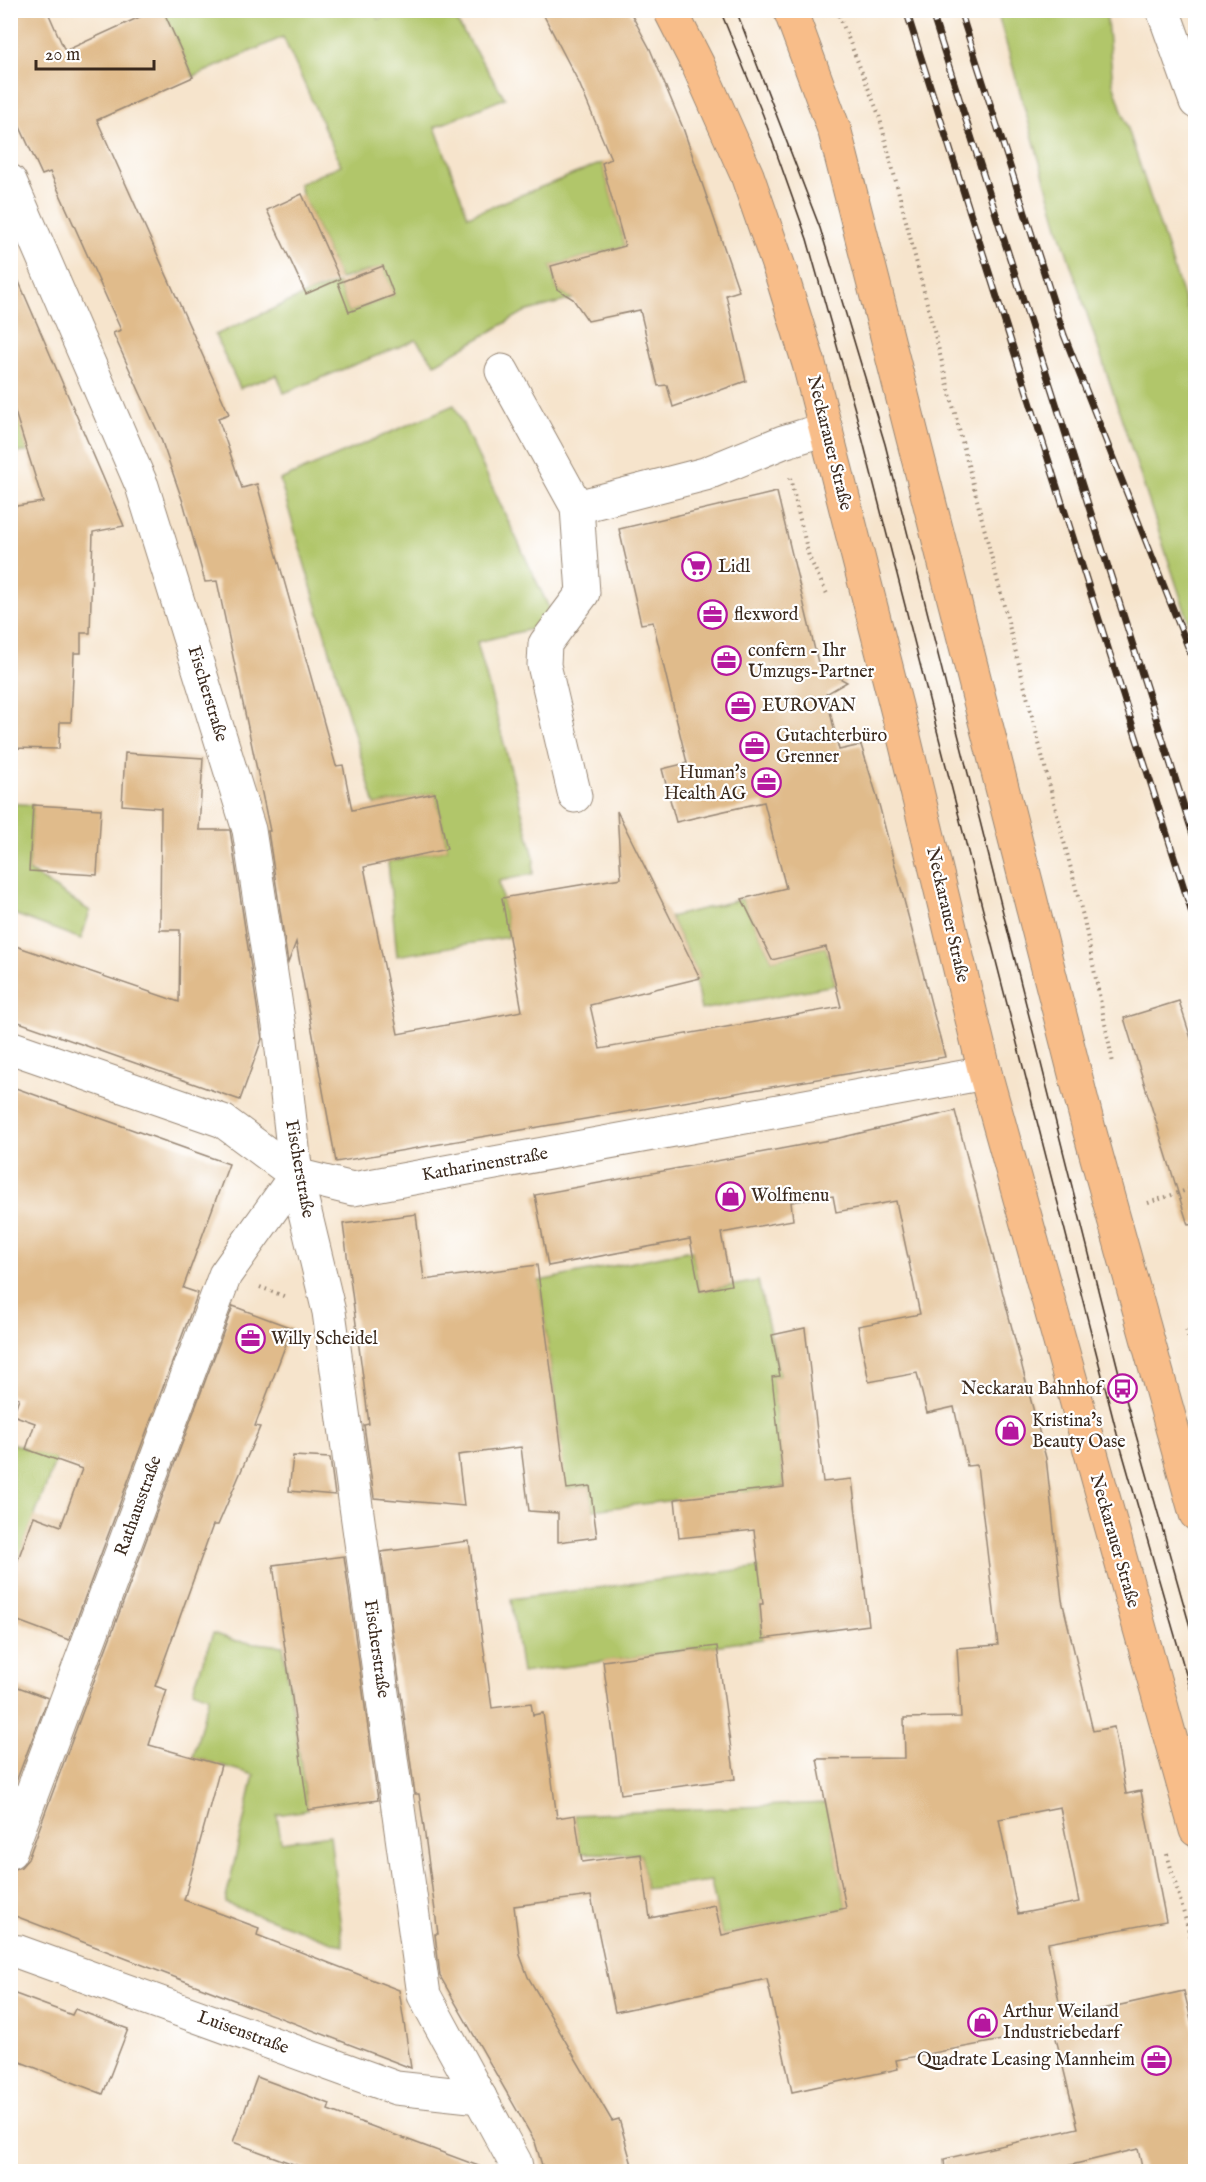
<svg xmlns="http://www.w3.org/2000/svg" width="1206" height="2182" viewBox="0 0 1206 2182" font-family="'IM FELL English',serif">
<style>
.green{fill:#b1c66b;stroke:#767844;stroke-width:1.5}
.building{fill:#e0bb8b;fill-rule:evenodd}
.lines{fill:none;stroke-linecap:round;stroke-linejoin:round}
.minor-casing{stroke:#988775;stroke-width:35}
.major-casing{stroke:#988775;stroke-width:35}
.path{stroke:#988775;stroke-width:4;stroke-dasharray:1.5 4.5;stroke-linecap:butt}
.minor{stroke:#fff;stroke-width:33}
.major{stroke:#f8bd89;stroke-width:33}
.tram{stroke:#3b2a1e;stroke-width:1.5}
.rail-casing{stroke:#3b2a1e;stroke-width:7}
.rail{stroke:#fff;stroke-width:4.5;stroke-dasharray:14;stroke-linecap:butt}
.labels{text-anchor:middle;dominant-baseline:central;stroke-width:4.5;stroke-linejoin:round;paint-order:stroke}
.street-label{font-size:18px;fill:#3b2a1e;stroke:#fff}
.poi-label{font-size:18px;fill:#3b2a1e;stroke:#fff;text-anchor:start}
</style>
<rect width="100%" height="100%" fill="#fff"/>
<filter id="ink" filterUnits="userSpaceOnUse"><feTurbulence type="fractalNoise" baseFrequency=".0167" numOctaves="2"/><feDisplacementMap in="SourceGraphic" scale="12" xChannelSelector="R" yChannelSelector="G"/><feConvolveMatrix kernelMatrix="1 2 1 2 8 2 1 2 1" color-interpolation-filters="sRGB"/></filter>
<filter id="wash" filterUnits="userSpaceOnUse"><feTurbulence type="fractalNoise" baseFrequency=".008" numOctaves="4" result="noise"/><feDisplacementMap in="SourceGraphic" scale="24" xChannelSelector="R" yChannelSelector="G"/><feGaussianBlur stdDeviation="1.35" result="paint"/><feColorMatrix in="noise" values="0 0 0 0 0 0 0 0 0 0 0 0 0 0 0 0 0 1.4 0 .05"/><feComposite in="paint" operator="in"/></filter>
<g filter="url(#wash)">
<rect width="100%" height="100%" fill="#f6e4cc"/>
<g class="green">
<path d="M374,10L378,19L396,11H450L505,98L435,127L468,216L602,163L625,246L551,266L557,289L573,299L524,312L435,364L416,340L284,393L277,375L240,388L215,335L306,294L338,283L349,312L394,295L383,267L340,279L302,194L299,184L341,165L283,37L193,77L163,11Z"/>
<path d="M997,11H1106L1113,83L1195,333V641L1058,226Z"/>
<path d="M11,396L28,452L11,453Z"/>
<path d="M454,405L556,623L477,642L534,857L533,874L499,881L509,937L397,956L388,862L447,849L435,793L375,805L280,480Z"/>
<path d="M10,803L33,805L29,871L90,911L81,939L11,913Z"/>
<path d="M742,899L772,960L826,947L835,985L701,1010L695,979L700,978L670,917Z"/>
<path d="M692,1250L700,1291L758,1281L780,1376L772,1377L784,1487L593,1510L590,1486L554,1490L561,1441L539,1281Z"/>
<path d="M11,1443L56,1459L13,1574L11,1573Z"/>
<path d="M824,1559L832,1630L792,1635L788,1601L760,1604L763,1639L522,1673L511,1599Z"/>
<path d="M213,1633L236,1641L283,1646L308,1810L277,1815L281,1842L330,1835L343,1946L225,1903L254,1775L193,1757L209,1696L193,1690Z"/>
<path d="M826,1803L846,1908L722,1935L711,1881L646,1889L641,1854L580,1853L575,1815Z"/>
</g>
<g id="blocks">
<g class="building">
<path d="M10,10H47L65,51L155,10H163L193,77L97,120L229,414L218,418L242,488L257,484L336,766L343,765L352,810L435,793L447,849L364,867L398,1034L522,1011L502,898L621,878L617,811L700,978L590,1005L600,1049L841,1007L826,947L772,960L742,899L786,888L764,802L676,822L662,769L687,763L653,622L641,624L619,529L777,492L819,667L847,682L826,694L839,750L861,745L876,793L945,1057L336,1162L296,942L288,963L268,831H270L217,581L205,582L184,505L161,439L113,333L121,330L50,172L42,175L10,105Z"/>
<path d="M541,10H629L650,49L683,128L739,291L726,295L746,381L673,407L667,385L658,386L640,310L588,321L573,299L557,289L551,266L625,246L602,163L611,159L579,83Z"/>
<path d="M302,194L340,279L306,294L267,210Z"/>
<path d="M10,261L124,526L93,532L90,633H81V653H74L71,722H60L59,749L10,748V507L43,502L10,396Z"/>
<path d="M383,266L394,295L349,312L338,283Z"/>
<path d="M125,753L203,758L199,830H230L262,1039L240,1100L10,1019V944L179,1002L180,930H160L161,808L122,805Z"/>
<path d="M33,805L101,809L97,875L29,871Z"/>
<path d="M1179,1001L1196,1054V1224L1188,1225L1124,1018Z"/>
<path d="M10,1086L229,1164L183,1288L198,1293L69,1640L10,1618V1581L34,1516L61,1526L82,1469L26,1449L35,1423L13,1415L19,1398L10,1395Z"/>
<path d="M955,1111L1046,1458L1062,1600L1093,1731L1114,1727L1126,1794L1141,1791L1166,1921L1048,1943L1062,2018L1184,1991L1196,2040V2172H1143L1138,2149L1042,2172H945L944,2159L1078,2128L1054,2030L896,2060L898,2069L792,2092L767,1979L615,2012L591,1896L514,1906L520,1955L528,1977L612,2121L619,2119L634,2172H544L535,2142L440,1976L435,1934H438L425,1835L419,1794H415L381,1552L469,1541L492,1708L531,1703L533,1715L543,1713L557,1818L575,1815L582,1862L641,1854L650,1918L715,1905L722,1935L846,1908L817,1759L905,1758L904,1718L961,1717L957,1648L998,1645L977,1465L967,1466L954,1407L927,1413L917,1373L869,1382L858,1326L920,1314L896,1201L836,1212L833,1196L791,1202L793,1220L721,1233L731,1285L700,1291L690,1239L548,1266L535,1195L839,1138ZM1060,1807L1079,1902L1018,1914L999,1819Z"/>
<path d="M416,1214L424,1280L537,1265L567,1489L590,1486L597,1537L558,1542V1513L529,1511L521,1447L458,1455L464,1506L374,1498L364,1425L369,1424L343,1224Z"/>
<path d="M233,1306L292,1328L255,1426L260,1427L218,1525H213L155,1686L167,1690L149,1745L221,1765L184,1900L259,1928L257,1935L399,1990L411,2068L10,1914V1870L21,1867L28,1859Z"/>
<path d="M805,1328L823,1482L852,1479L869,1625L763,1639L760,1604H763L754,1530L679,1538L675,1499L784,1487L772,1377L780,1376L772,1335Z"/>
<path d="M293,1456L330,1458L335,1495L289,1491Z"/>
<path d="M344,1556L378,1800L308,1810L273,1565Z"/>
<path d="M717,1646L735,1779L621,1794L603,1661Z"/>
<path d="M10,1684L48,1698L10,1797Z"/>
<path d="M10,1992L72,2015L75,2009L128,2029L103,2094L10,2058Z"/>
<path d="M257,2077L330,2104L328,2110L484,2168V2172H315L233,2142Z"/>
</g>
</g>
</g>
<g filter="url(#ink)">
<use href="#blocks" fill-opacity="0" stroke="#988775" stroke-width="1.5"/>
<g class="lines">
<defs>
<g id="minor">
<path d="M1163,10L1196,102"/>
<path d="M10,181L142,486L249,830L280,1032L296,1175L329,1312L424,1995L515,2162L517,2172"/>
<path d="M502,371L577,507L583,593L545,644L544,665L575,796"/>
<path d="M577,507L705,474L783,442L826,429"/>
<path d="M10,1047L223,1121L296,1175L353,1189L985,1073"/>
<path d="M10,1852L225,1275L296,1175"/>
<path d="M10,1951L19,1952L396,2088L480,2097"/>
</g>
<g id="major">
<path d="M670,10L698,65L747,175L781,273L809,364L904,737L985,1073L1196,1830"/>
<path d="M790,10L835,132L1089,1129L1196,1514"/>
</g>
</defs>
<use href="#minor" class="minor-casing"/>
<use href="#major" class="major-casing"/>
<g class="path">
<path d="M837,10L879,115L1084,920L1113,1063"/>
<path d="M790,478L809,557L828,596"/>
<path d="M1148,1203L1196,1187"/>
<path d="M260,1287L286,1297"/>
<path d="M1186,1330L1196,1360"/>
<path d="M1167,1854L1196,1956"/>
</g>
<use href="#minor" class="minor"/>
<use href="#major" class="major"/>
<g class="tram">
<path d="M720,10L763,115L807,239L855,410L1117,1434L1196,1709"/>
<path d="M736,10L820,228L885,444L1123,1389L1196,1648"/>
</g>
<defs>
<g id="rail">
<path d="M906,10L1196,926"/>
<path d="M931,10L1196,844"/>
<path d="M960,10L1064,335L1196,667"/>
</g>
</defs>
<use href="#rail" class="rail-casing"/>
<use href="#rail" class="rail"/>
</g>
</g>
<defs>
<symbol id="supermarket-ring" viewBox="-11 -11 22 22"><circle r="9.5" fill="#fff" stroke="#b5179e" stroke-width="1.5"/><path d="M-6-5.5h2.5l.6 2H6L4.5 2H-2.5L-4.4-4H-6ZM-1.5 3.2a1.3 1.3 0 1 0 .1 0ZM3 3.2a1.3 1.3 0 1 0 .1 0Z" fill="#b5179e"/></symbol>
<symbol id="office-ring" viewBox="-11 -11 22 22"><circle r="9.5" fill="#fff" stroke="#b5179e" stroke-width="1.5"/><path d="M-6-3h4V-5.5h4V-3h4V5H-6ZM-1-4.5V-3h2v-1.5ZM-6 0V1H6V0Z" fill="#b5179e"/></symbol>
<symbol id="shop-ring" viewBox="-11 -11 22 22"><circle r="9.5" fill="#fff" stroke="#b5179e" stroke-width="1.5"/><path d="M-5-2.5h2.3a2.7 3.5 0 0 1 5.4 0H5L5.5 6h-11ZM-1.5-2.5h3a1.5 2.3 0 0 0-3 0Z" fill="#b5179e"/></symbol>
<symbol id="bus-ring" viewBox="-11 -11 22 22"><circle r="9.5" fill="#fff" stroke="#b5179e" stroke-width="1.5"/><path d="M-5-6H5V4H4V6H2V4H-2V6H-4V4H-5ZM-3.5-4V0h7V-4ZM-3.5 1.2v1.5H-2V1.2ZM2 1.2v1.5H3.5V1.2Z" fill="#b5179e"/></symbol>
</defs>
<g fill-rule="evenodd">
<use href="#supermarket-ring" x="680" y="550" width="33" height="33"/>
<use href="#office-ring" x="696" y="598" width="33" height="33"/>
<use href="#office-ring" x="710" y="644" width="33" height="33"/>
<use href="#office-ring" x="724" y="690" width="33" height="33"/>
<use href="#office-ring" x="738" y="730" width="33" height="33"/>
<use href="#office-ring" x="750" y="766" width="33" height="33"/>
<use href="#shop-ring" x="714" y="1180" width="33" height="33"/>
<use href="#office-ring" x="234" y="1322" width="33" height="33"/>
<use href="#bus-ring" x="1106" y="1372" width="33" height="33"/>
<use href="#shop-ring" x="994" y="1414" width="33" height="33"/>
<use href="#shop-ring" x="966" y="2006" width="33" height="33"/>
<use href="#office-ring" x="1140" y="2044" width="33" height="33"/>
</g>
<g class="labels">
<g class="street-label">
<text transform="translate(829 443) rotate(76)">Neckarauer Straße</text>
<text transform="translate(207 694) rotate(73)">Fischerstraße</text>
<text transform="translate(947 915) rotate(77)">Neckarauer Straße</text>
<text transform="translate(485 1165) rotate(-10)">Katharinenstraße</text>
<text transform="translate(299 1169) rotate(80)">Fischerstraße</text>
<text transform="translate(139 1506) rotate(-70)">Rathausstraße</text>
<text transform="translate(1114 1541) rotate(74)">Neckarauer Straße</text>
<text transform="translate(376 1649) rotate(82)">Fischerstraße</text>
<text transform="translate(243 2033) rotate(20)">Luisenstraße</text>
</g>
<g class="poi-label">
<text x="718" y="567">Lidl</text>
<text x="734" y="615">flexword</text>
<text x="748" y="651">confern - Ihr<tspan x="748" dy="21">Umzugs-Partner</tspan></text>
<text x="762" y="706">EUROVAN</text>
<text x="776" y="736">Gutachterbüro<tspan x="776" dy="21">Grenner</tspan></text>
<text x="746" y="773" text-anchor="end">Human's<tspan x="746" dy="21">Health AG</tspan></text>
<text x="751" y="1196">Wolfmenu</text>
<text x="271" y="1339">Willy Scheidel</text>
<text x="1102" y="1389" text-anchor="end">Neckarau Bahnhof</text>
<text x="1032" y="1421">Kristina's<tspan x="1032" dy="21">Beauty Oase</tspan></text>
<text x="1003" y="2012">Arthur Weiland<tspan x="1003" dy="21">Industriebedarf</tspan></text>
<text x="1135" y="2060" text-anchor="end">Quadrate Leasing Mannheim</text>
</g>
</g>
<rect width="1206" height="2182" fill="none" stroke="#fff" stroke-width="36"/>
<path d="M36 60v9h118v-9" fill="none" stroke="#3b2a1e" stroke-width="3"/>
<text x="45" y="60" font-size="18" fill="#3b2a1e" stroke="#ffffff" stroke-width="4.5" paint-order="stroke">20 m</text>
</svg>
